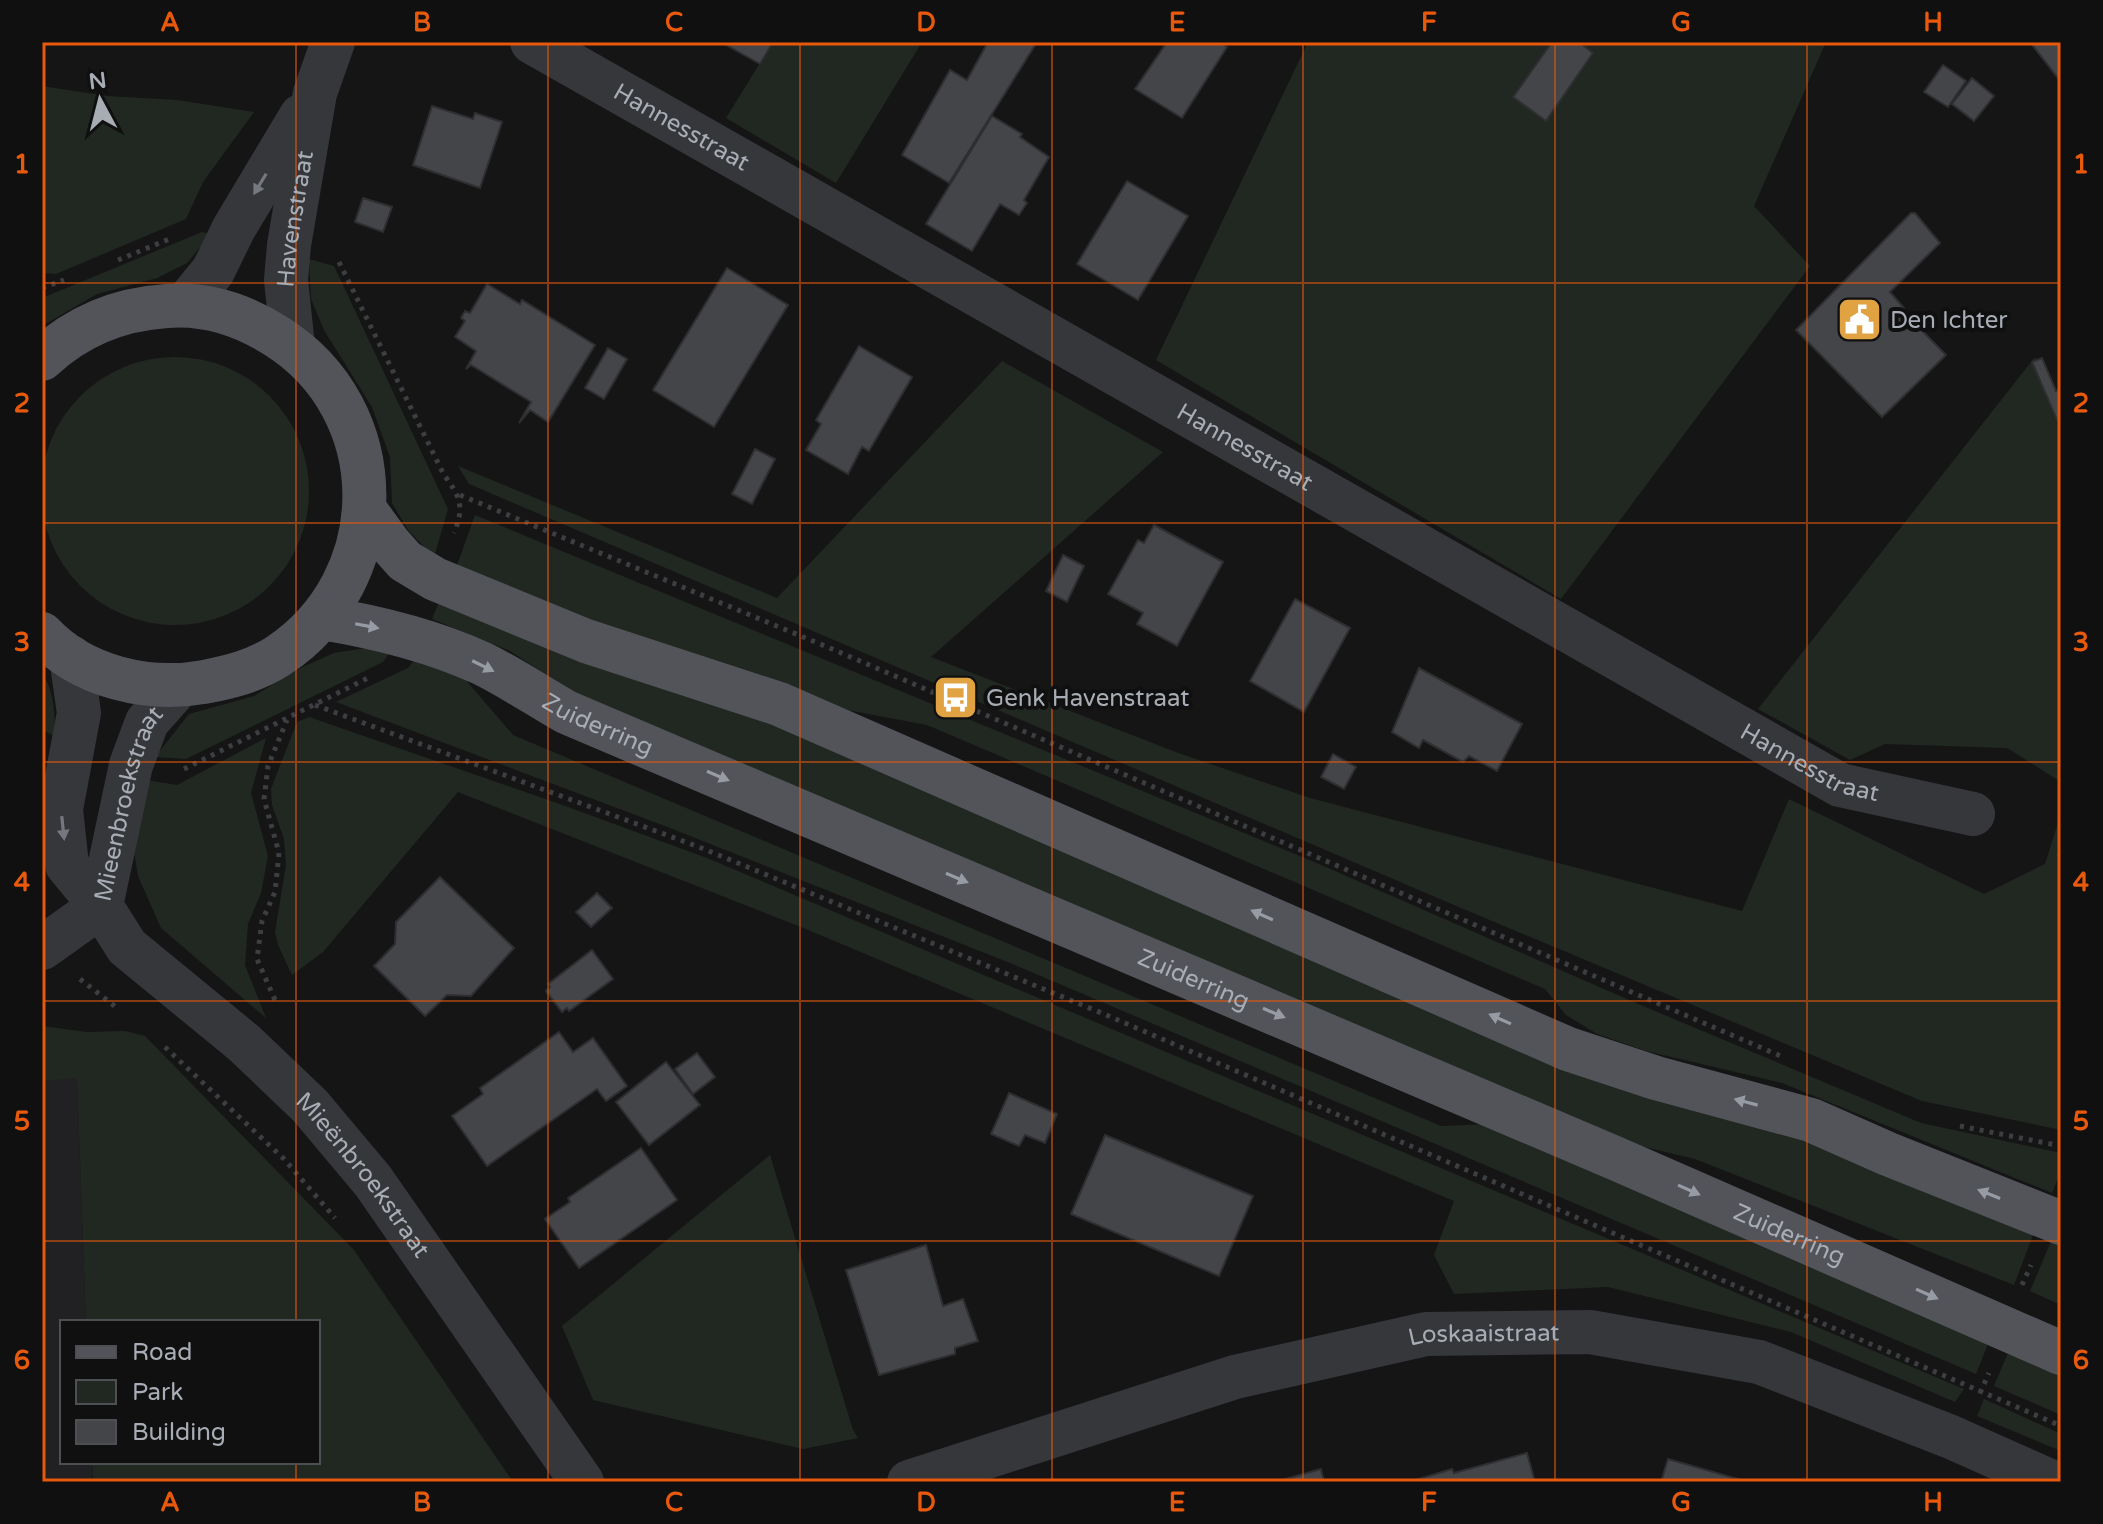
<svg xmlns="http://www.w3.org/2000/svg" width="2103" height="1524" viewBox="0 0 2103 1524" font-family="'Varela Round',sans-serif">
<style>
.built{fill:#212123}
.green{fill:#212822}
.building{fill:#444549;stroke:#2f2f32;stroke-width:2}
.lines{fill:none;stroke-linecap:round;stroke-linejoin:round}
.path{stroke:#3c3e42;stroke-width:5;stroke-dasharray:4 6;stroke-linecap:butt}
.minor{stroke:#36373b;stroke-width:44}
.major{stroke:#52545a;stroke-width:44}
.oneway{fill:#75787e}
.oneway2{fill:#979ba3}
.grid{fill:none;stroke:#e8590c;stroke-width:2;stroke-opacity:0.55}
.labels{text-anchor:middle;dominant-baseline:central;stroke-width:8;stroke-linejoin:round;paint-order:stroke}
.street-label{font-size:24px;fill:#a8adb5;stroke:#101011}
.poi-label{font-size:24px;fill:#a8adb5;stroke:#101011;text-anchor:start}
.neatline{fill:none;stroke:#e8590c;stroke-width:3}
.grid-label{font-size:26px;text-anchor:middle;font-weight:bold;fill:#e8590c}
</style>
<rect width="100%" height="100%" fill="#151516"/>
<path class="built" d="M77,1077L86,1322H62V1462H92V1482H42V1081Z"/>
<g class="green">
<path d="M773,42H922L836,183L726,118Z"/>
<path d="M1308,42H1826L1754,206L1810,266L1561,599L1156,360Z"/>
<path d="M42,86L107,96L177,100L254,112L203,182L186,219L56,274L42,273Z"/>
<path d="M202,232L211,234L187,263L157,278L97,294L42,326V298Z"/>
<path d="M309,259L334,266L448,509L434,557L408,530L392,503L390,457L372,407L324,330L311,299Z"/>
<circle cx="175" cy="491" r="134"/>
<path d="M2035,357L2061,423V782L2007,748L1885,744L1850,760L1758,709Z"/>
<path d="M1002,361L1163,452L931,657L1181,754L1310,798L1742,911L1789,799L1984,894L2045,864L2057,826L2061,785V1130L1922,1101L1454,905L469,484L458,466L777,598Z"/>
<path d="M475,515L1319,864L1629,1000L1921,1123L2061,1153V1171L2052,1193L1782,1083L1646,1051L1597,1034L1566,1015L1545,989L927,725L826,706L575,619L456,568Z"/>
<path d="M440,600L695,691L2036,1227L2014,1285L1695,1159L1628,1143L577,695L510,651L432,619Z"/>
<path d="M372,647L390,652L383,662L186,759L155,757L189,714L254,696L296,670L334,653Z"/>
<path d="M416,658L465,679L513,735L1441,1126L1490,1124L1992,1334L1976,1374L1015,965L670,828L336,702L408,668Z"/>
<path d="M42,673C54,690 55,716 55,736L42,730Z"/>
<path d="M309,717L557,803L707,858L1964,1389L1955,1402L1791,1332L1608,1287L1454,1294L1434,1255L1454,1201L801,927L458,792L323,952L292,975L278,945L275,932L286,865L284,839L272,805L271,789L297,722Z"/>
<path d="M266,738L251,793L268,856L261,893L248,924L245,965L266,1018L161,928L138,876L131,833L146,780L177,785Z"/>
<path d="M42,1026L87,1032L125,1031L145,1036L354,1250L513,1482H93L92,1462H318V1322H86L77,1078L42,1081Z"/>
<path d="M770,1155L853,1430L858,1438L803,1449L593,1400L562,1326Z"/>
<path d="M2054,1234L2061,1237V1305L2030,1291Z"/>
<path d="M2010,1348L2061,1370V1415L1994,1386Z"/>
<path d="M1984,1399L2061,1434V1451L1977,1416Z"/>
</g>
<g class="building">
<path d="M721,42H773L760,64Z"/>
<path d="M988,42H1037L949,183L902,155L950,70L967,80Z"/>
<path d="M1167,42H1219L1227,47L1182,118L1135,89Z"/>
<path d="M1552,42H1579L1593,53L1546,121L1513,97Z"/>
<path d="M2030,42H2061V82Z"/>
<path d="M1943,65L1966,81L1948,107L1924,92Z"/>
<path d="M1972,78L1994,96L1974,121L1952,104Z"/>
<path d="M432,106L473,119L475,113L502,122L480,188L413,165Z"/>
<path d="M992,116L1022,134L1020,137L1049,157L1024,200L1027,203L1019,215L1000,204L972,251L926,224Z"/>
<path d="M1127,181L1188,216L1138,300L1077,264Z"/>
<path d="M363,198L392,207L383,232L355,222Z"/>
<path d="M1911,213H1915L1940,243L1890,292L1904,308L1902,310L1946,355L1882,417L1796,330Z"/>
<path d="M727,268L788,305L714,427L653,390Z"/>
<path d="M487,284L520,304L522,300L595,345L548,422L530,410L519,423L531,402L471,365L466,369L476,351L455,337L465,321L461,318L465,311L470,313Z"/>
<path d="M859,346L912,377L869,451L862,447L848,474L806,450L821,424L816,420Z"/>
<path d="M608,348L627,359L604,399L585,388Z"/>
<path d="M2042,358L2056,391L2061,389V418L2057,420L2032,362Z"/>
<path d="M755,449L775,459L752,504L732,494Z"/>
<path d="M1154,525L1223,562L1177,646L1137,624L1143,613L1108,594L1138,540L1144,543Z"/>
<path d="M1063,555L1084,566L1067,602L1046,591Z"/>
<path d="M1295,599L1350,628L1304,712L1250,681Z"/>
<path d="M1419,668L1522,724L1497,771L1469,756L1463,762L1423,740L1419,748L1392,732Z"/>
<path d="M1333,754L1356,767L1344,789L1321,777Z"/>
<path d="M440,877L514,948L471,996L447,995L425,1016L374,966L395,944L396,922Z"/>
<path d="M597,893L612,908L591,927L576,912Z"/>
<path d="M592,950L613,979L569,1011L567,1008L562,1012L546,991L550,987L548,984Z"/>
<path d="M559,1032L573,1052L593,1038L627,1086L606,1101L597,1089L487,1166L452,1116L483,1094L480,1088Z"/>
<path d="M697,1053L715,1077L693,1094L675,1069Z"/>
<path d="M666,1062L700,1105L649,1145L616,1102Z"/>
<path d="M1009,1093L1057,1114L1045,1143L1025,1135L1019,1146L991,1134Z"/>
<path d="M1105,1135L1253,1196L1219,1276L1071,1214Z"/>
<path d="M641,1148L677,1200L579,1268L545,1219L570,1202L568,1198Z"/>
<path d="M926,1245L943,1306L963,1299L978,1341L955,1348V1354L879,1375L846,1270Z"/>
<path d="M1527,1453L1535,1482H1409L1452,1469L1454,1473Z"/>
<path d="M1668,1459L1748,1482H1661Z"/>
<path d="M1321,1469L1324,1482H1275Z"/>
</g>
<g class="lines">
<g class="path">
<path d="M118,260L172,238"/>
<path d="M339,262L444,475C460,496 465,507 454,533"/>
<path d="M42,288L64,280"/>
<path d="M460,495L825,646L1783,1057"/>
<path d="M315,705L699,847L1104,1014L2061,1426"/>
<path d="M184,769L368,678"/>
<path d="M2058,854L2061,856"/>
<path d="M80,979L117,1008"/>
<path d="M275,1000L257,959L262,921L275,892L279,853L264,799L268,766L287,720"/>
<path d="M165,1047L284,1159L335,1218"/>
<path d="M1960,1126L2061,1146"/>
<path d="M2022,1285L2031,1265"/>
<path d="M1980,1393L1989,1373"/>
</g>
<g class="minor">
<path id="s1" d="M532,42L1840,785L1973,814"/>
<path d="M186,304L213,271L234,228L301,116"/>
<path id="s2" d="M293,346L286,280L289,245L315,93L333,42"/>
<path id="s3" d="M71,657L79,713L61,809L67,865L101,906L127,947L244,1043L310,1106L373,1181L582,1482"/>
<path id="s4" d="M101,906L131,765L147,722L178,687"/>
<path d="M42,948L101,906"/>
<path id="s5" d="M909,1482L1235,1377L1426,1334L1590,1332L1759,1362L1951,1437L2052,1482"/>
</g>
<g class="major">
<path d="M42,359C77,326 120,309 167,306C207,303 243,315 276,336C394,410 393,580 278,656C255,671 230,677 204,682C148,692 82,677 42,634"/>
<path d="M365,510L389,543L405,561L435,579L586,641L779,704L1568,1049L1656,1078L1811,1120L1888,1154L2061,1223"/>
<path id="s6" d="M322,618C377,627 430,640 481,663C510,677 538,696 566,712L1617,1159L2061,1353"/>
</g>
</g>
<defs><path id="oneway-solid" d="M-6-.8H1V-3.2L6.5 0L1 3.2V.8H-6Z" transform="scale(2)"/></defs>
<g class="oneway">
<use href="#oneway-solid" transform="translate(260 184) rotate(121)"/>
<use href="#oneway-solid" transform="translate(63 828) rotate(84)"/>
</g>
<g class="oneway2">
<use href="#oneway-solid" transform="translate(367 626) rotate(11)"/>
<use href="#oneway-solid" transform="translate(483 666) rotate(26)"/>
<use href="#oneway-solid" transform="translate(718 776) rotate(23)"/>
<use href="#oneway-solid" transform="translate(957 878) rotate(23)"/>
<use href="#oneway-solid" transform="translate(1262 915) rotate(-156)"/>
<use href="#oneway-solid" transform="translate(1274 1013) rotate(23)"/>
<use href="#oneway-solid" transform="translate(1500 1019) rotate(-156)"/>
<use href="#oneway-solid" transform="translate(1746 1102) rotate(-165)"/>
<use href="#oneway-solid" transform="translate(1689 1190) rotate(24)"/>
<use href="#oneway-solid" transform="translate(1989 1194) rotate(-158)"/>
<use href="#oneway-solid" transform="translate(1927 1294) rotate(24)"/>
</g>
<path class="grid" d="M296,42V1322M548,42V1482M800,42V1482M1052,42V1482M1303,42V1482M1555,42V1482M1807,42V1482M42,283H2061M42,523H2061M42,762H2061M42,1001H2061M42,1241H2061M296,1462V1482"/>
<defs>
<symbol id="civic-square" viewBox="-11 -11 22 22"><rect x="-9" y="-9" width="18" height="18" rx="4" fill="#e1a242" stroke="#101011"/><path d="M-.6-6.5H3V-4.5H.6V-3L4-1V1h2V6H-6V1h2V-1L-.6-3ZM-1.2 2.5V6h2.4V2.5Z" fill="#fff"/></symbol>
<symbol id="bus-square" viewBox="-11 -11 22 22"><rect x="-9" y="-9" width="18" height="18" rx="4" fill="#e1a242" stroke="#101011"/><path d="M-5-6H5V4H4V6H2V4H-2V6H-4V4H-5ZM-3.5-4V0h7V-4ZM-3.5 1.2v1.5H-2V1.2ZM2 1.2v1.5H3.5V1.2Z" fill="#fff"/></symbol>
</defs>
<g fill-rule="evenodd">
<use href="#civic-square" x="1834" y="294" width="51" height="51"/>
<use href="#bus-square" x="930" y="672" width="51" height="51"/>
</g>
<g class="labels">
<g class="street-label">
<text stroke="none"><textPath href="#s1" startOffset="172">Hannesstraat</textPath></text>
<text stroke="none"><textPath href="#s2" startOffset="128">Havenstraat</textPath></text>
<text stroke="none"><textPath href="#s1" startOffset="820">Hannesstraat</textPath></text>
<text stroke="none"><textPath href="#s6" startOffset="298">Zuiderring</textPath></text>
<text stroke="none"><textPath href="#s1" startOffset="1468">Hannesstraat</textPath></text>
<text stroke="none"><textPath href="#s4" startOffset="106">Mieenbroekstraat</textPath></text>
<text stroke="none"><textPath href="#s6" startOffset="946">Zuiderring</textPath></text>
<text stroke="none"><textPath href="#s3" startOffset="642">Mieënbroekstraat</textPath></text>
<text stroke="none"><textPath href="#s6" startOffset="1594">Zuiderring</textPath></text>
<text stroke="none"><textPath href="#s5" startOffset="596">Loskaaistraat</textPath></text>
</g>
<g class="poi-label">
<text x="1890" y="320">Den Ichter</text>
<text x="986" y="698">Genk Havenstraat</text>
</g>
</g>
<rect width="2103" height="1524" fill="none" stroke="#101011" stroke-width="88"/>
<rect x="60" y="1320" width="260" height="144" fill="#101011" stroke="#4d4f53" stroke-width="2"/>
<rect x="76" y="1346" width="40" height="12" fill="#52545a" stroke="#4d4f53" stroke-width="2"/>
<text x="132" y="1360" font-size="24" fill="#a8adb5">Road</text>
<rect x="76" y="1380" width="40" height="24" fill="#212822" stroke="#4d4f53" stroke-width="2"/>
<text x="132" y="1400" font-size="24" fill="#a8adb5">Park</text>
<rect x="76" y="1420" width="40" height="24" fill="#444549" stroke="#4d4f53" stroke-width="2"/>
<text x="132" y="1440" font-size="24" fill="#a8adb5">Building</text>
<g transform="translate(100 100) rotate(353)" stroke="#101011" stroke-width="6" paint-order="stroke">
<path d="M0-6L14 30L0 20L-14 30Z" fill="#a8adb5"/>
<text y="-12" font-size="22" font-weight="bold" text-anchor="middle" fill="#a8adb5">N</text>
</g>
<rect x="44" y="44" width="2015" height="1436" class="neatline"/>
<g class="grid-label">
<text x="170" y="31">A</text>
<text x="422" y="31">B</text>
<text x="674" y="31">C</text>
<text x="926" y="31">D</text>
<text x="1177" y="31">E</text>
<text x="1429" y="31">F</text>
<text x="1681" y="31">G</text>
<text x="1933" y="31">H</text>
<text x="22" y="173">1</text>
<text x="2081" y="173">1</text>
<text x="22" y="412">2</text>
<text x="2081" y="412">2</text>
<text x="22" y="651">3</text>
<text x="2081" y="651">3</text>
<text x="22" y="891">4</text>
<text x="2081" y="891">4</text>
<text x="22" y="1130">5</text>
<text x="2081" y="1130">5</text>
<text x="22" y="1369">6</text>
<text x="2081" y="1369">6</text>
<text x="170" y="1511">A</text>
<text x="422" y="1511">B</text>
<text x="674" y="1511">C</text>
<text x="926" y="1511">D</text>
<text x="1177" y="1511">E</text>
<text x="1429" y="1511">F</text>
<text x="1681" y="1511">G</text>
<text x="1933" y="1511">H</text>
</g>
</svg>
